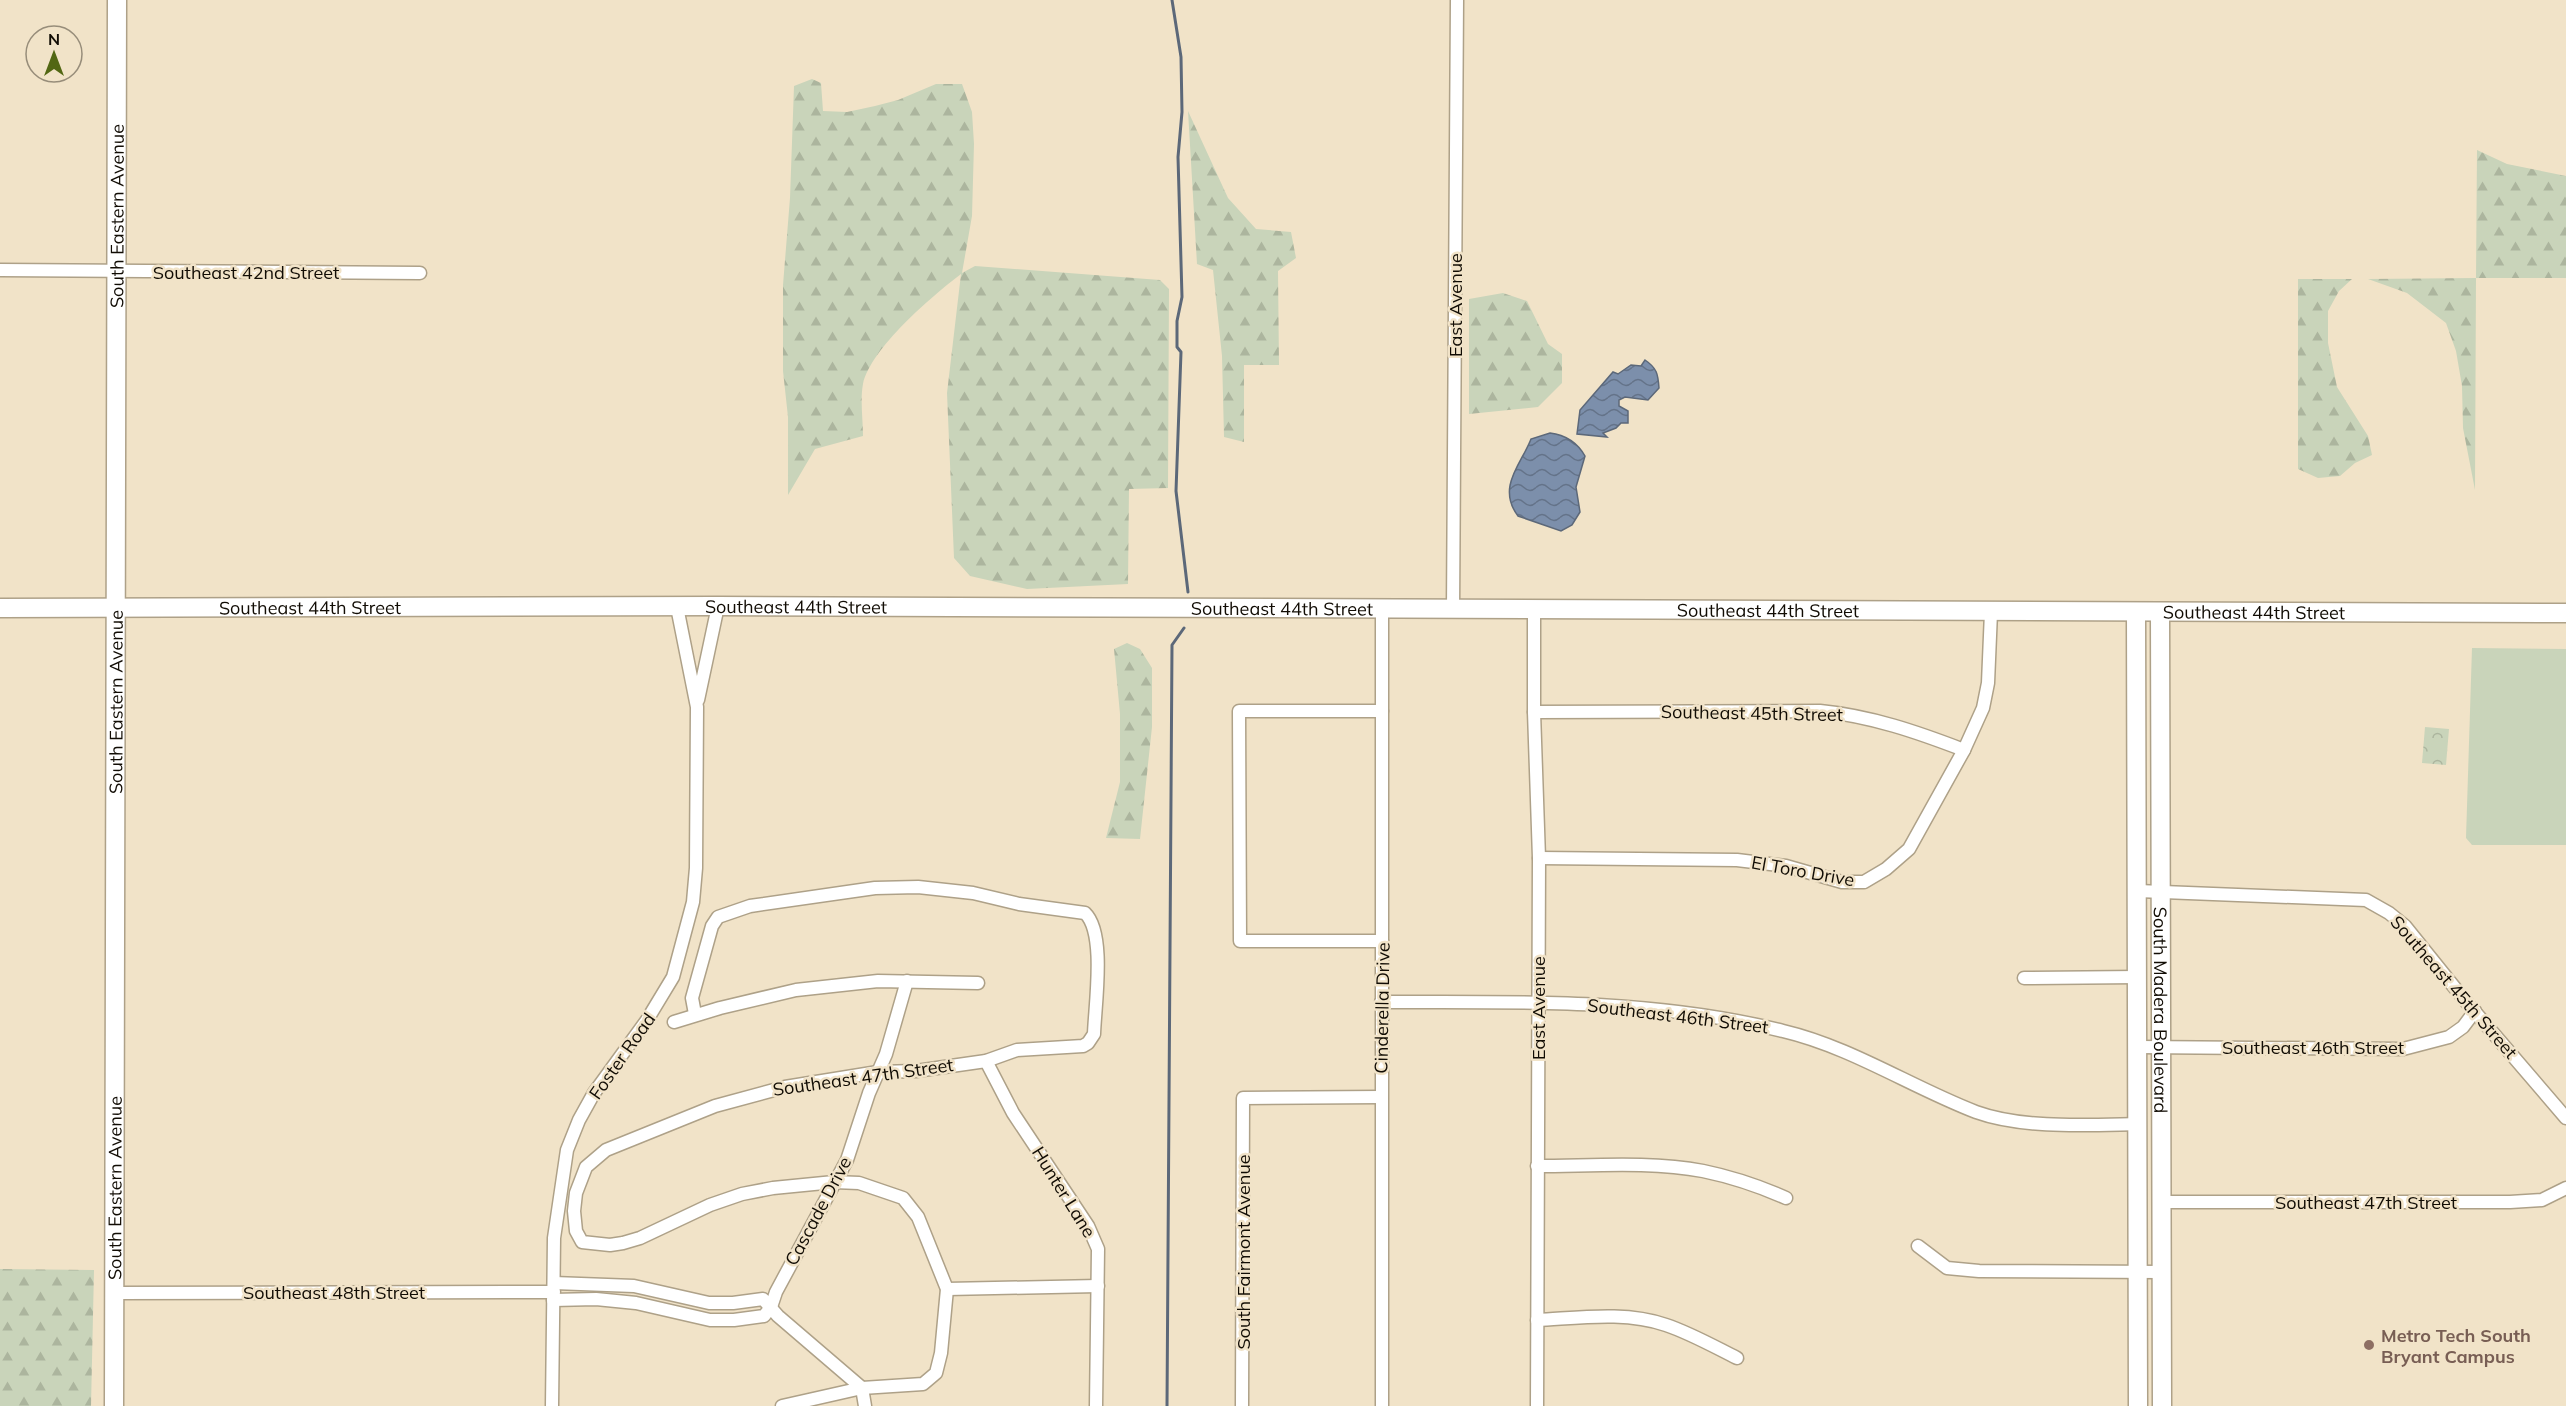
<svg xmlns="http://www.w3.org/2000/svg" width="2566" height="1406" viewBox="0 0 2566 1406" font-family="Mulish,sans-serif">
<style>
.forest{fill:url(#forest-firs)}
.park{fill:url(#park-crowns)}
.pitch{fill:#c9d4ba}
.water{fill:url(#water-waves);stroke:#5c6879;stroke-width:1.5}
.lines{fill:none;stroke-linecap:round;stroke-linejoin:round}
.stream{stroke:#5c6879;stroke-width:3}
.street-casing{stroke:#aea188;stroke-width:15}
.secondary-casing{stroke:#aea188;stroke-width:21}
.street{stroke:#fff;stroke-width:12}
.secondary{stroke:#fff;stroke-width:18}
.education-dot{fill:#8d6e63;stroke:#f1e3c8;stroke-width:2}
.labels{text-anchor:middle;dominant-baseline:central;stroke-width:5;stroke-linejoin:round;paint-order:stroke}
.street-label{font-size:18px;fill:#110c04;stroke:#f1e3c8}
.education-label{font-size:18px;font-weight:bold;fill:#785e54;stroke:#f1e3c8;text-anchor:start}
</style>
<defs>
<pattern id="forest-firs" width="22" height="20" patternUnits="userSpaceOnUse" patternTransform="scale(1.5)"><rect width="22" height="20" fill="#c9d4ba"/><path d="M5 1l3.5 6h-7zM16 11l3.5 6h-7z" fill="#acb59e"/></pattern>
<pattern id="park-crowns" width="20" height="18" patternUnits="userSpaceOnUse" patternTransform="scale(1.5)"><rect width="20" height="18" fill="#c9d4ba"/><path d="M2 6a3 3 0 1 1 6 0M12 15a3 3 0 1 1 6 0" fill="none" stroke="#acb59e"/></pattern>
<pattern id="water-waves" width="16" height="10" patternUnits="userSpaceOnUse" patternTransform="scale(1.5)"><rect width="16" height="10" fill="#7c8fab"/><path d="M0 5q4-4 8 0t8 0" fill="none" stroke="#647389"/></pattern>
</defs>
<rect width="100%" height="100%" fill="#f1e3c8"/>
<g class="forest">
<path d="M812,79L821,83L823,111L847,112L875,106L898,100L936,84H962L972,112L974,144L972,216L962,273L975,266L1160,280L1169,289L1168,488L1129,489L1128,584L1027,589L970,576L954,558L947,393L961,274C932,296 871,348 863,384C860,400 863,420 863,436L815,449L788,495V417L783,371V285L790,198L794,86Z"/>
<path d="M1188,111L1228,198L1256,229L1291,232L1296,258L1278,271L1279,365H1244V442L1224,437L1222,356L1213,270L1197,264Z"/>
<path d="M2477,150L2507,164L2566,176V278H2476L2475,490L2463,428L2462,386L2456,351L2446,323L2407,293L2368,279L2476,278Z"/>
<path d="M2298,279H2352L2339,291L2328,311V343L2337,387L2368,436L2372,455L2355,463L2340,476L2318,478L2298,469Z"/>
<path d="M1503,293L1527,301L1548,344L1562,354V383L1538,407L1469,414V299Z"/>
<path d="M1127,643L1140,649L1152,668V727L1140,839L1106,838L1120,782V714L1114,649Z"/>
<path d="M0,1269L94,1270L91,1406H0Z"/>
</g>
<path class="park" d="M2425,727L2449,729L2446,765L2422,763Z"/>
<path class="pitch" d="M2472,648L2566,649V845H2472L2466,838Z"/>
<g class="water">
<path d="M1645,360C1657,368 1658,374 1659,388L1648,400L1625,397L1619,400V406L1628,411V423H1621L1616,428L1603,433L1607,437L1577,434L1580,410L1613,372L1618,374L1631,365L1641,366Z"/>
<path d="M1550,433C1566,435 1577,442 1585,456L1576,487L1580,512L1572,525L1561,531L1518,516C1496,487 1522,463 1531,439Z"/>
</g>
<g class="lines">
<g class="stream">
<path d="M1172,0L1181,57L1182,112L1178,157L1182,297L1177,321V347L1181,352L1176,491L1188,592"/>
<path d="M1167,1406L1172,645L1184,628"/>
</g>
<defs>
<g id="street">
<path d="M0,270L420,273"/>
<path d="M1382,610V1406"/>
<path d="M1453,610L1457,0"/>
<path d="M1534,610V712L1539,858L1537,1406"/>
<path d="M698,700L718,606"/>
<path d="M1382,711H1239L1240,941H1382"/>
<path d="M1534,712L1820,711C1871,716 1917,732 1964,750"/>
<path d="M1539,858L1737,860L1786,866L1842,882H1864L1886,869L1909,849L1964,750L1983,708L1988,683L1991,612"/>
<path d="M2138,891L2366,900L2389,913L2405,926L2463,998L2566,1118"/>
<path d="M2024,978L2138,977"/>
<path d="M1381,1002C1515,1002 1652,998 1783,1031C1851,1047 1911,1087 1976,1112C2023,1129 2088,1125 2138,1124"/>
<path d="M695,1014L692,998L712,926L718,917L750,906L875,888L918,887L973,893L1019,904L1085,913C1106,933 1095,1004 1094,1034L1088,1043L1083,1046L1017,1050L986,1061L916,1071L878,1072L785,1087L715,1106L606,1150L586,1167L576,1193L574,1211L576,1231L582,1242L610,1245L623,1243L640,1238L710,1205L742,1194L773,1188L834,1182L859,1183L903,1198L918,1217L947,1289L941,1353L936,1373L923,1384L862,1388L782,1406"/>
<path d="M674,1022L720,1008L796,990L878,981L978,983"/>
<path d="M2139,1047L2403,1049L2449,1037L2463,1027L2475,1011"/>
<path d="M986,1061L1013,1113L1088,1226L1098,1249L1096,1406"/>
<path d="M1537,1166C1591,1166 1650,1161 1703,1171C1732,1177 1759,1186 1786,1198"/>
<path d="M2163,1202H2510L2542,1200L2566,1188"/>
<path d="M1918,1246L1947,1268L1979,1271L2162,1272"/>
<path d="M554,1283L634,1286L709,1303H733L763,1299L778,1316L862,1388L865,1406"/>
<path d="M947,1289L1098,1286"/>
<path d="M114,1293L554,1292"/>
<path d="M553,1300L596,1299L636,1303L710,1320H734L764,1316L771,1307L776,1292L847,1160L869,1093L886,1054L907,981"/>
<path d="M1537,1320C1579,1318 1625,1311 1666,1325C1690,1333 1713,1346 1737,1358"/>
<path d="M552,1406L554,1238L567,1150L579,1120L594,1093L647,1020L673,977L693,902L696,868L697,707L677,607"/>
<path d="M1242,1406L1243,1098L1381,1097"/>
</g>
<g id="secondary">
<path id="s1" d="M0,608L718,606L2566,613"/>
<path d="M2136,612L2138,1406"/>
<path id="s2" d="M2160,612L2162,1406"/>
<path id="s3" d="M114,1406L117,0"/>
</g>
</defs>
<use href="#street" class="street-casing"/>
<use href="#secondary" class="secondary-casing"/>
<use href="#street" class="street"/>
<use href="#secondary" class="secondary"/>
</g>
<circle class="education-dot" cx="2369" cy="1345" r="6"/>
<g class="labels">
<g class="street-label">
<text stroke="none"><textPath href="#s3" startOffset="1190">South Eastern Avenue</textPath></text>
<text x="246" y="272">Southeast 42nd Street</text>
<text transform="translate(1455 305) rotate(-90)">East Avenue</text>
<text stroke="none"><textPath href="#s1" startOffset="310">Southeast 44th Street</textPath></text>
<text stroke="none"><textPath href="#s1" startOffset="796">Southeast 44th Street</textPath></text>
<text stroke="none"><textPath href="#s1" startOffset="1282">Southeast 44th Street</textPath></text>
<text stroke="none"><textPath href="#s1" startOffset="1768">Southeast 44th Street</textPath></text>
<text stroke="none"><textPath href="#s1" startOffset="2254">Southeast 44th Street</textPath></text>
<text stroke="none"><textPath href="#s3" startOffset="704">South Eastern Avenue</textPath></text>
<text transform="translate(1752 713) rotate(1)">Southeast 45th Street</text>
<text transform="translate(1803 871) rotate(10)">El Toro Drive</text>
<text transform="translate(2454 987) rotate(49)">Southeast 45th Street</text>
<text transform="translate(1382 1008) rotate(-89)">Cinderella Drive</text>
<text transform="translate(1538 1008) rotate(-90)">East Avenue</text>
<text stroke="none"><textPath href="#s2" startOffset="398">South Madera Boulevard</textPath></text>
<text transform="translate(1678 1016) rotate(7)">Southeast 46th Street</text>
<text x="2313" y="1047">Southeast 46th Street</text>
<text transform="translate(622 1056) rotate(-55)">Foster Road</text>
<text transform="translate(863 1077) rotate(-8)">Southeast 47th Street</text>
<text stroke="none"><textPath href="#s3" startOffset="218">South Eastern Avenue</textPath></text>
<text transform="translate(1064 1192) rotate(58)">Hunter Lane</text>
<text x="2366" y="1202">Southeast 47th Street</text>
<text transform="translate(818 1211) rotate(-62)">Cascade Drive</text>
<text transform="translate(1243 1252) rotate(-90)">South Fairmont Avenue</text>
<text x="334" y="1292">Southeast 48th Street</text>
</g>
<g class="education-label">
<text x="2381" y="1335">Metro Tech South<tspan x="2381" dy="21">Bryant Campus</tspan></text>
</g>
</g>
<g transform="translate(54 54)"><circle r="28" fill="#f1e3c8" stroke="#978d7a" stroke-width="1.5"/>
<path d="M0-4.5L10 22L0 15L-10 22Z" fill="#526713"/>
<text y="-9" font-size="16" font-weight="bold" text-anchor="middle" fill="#110c04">N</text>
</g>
</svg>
